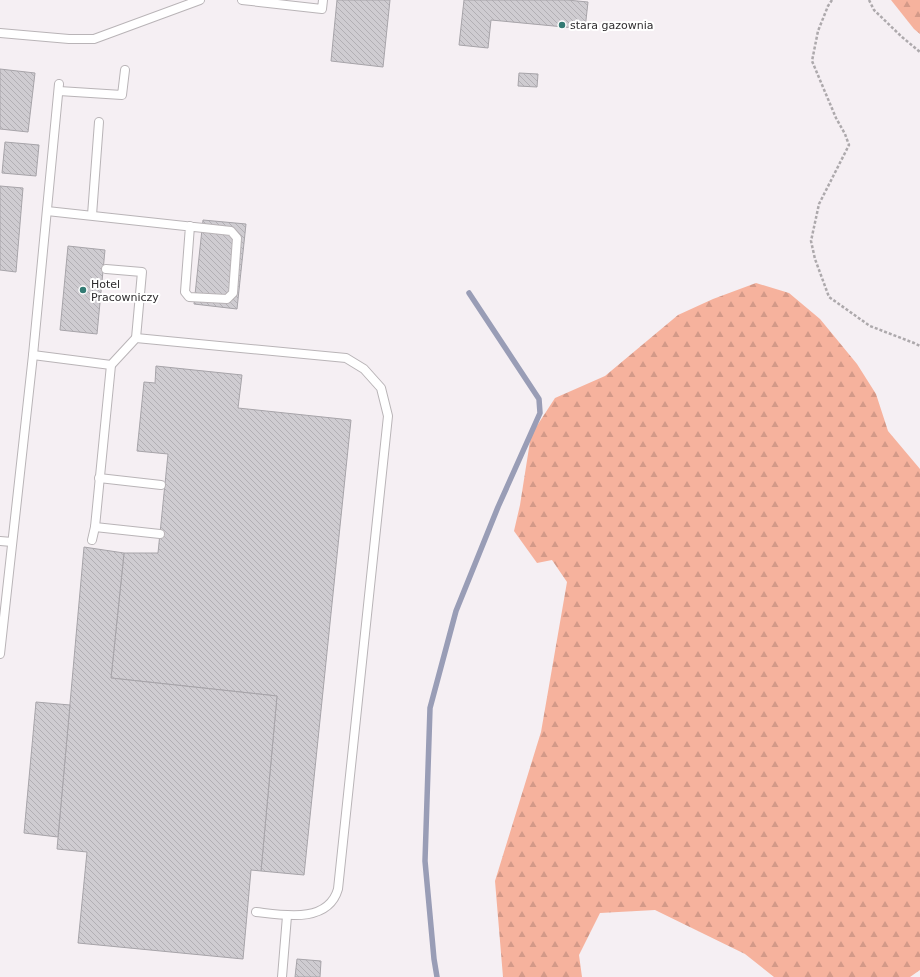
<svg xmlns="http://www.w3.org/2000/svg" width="920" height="977" viewBox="0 0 920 977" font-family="'DejaVu Sans',sans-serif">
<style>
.forest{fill:url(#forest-firs)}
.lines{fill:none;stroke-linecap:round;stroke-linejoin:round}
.stream{stroke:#999db6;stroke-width:5.5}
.building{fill:url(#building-back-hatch);stroke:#a7a4a9}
.service-casing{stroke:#b9b4b7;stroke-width:10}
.path{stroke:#ada9ac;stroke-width:2.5;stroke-dasharray:3 2;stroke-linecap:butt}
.service{stroke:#fff;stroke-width:8}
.poi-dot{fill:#337b74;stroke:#fff;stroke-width:1.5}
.labels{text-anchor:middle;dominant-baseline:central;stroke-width:4;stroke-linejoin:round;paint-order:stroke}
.poi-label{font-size:11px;fill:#2e2c2e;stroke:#fff;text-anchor:start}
</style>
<defs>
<pattern id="forest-firs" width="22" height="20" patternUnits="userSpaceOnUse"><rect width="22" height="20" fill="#f6b29d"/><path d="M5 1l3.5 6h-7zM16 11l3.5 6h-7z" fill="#d39988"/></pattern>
<pattern id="building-back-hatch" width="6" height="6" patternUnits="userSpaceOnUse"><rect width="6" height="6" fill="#cfccd1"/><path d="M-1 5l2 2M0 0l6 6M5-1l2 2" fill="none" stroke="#b2afb4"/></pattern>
</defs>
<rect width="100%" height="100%" fill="#f5eff3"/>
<g class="forest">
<path d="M891,0H920V34L914,29Z"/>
<path d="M756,283L789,293L820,319L857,364L876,394L888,431L920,469V970L910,977H774L745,954L655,910L600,913L579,955L582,977H503L495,881L541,732L567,582L552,560L537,563L514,531L520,505L531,435L555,398L605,376L678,315L713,299Z"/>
</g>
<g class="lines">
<path class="stream" d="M437,977L434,959L425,861L430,708L456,611L498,507L540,413L539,399L469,293"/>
</g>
<g class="building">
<path d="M337,0H390L383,67L331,61Z"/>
<path d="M464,0H567L588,2L585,29L491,20L488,48L459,45Z"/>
<path d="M0,69L35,73L28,132L0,129Z"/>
<path d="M519,73L538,74L537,87L518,86Z"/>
<path d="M5,142L39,145L36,176L2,173Z"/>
<path d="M0,186L23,188L16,272L0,270Z"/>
<path d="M203,220L246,224L237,309L194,304Z"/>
<path d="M68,246L105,250L97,334L60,330Z"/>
<path d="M156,366L242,375L238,408L351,420L304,875L261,871L277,696L111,678L124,553H158L168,454L137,451L144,382L155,383Z"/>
<path d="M84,547L124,553L111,678L277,696L261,871L251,870L243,959L78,943L87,852L57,849Z"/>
<path d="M36,702L70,705L58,837L24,833Z"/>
<path d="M297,959L321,961L320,977H295Z"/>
</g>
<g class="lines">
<defs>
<g id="service">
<path d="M242,0L322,9L323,0"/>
<path d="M0,33L69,39H94L200,0"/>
<path d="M59,91L122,95L125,70"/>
<path d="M47,211L231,231L237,238L233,293L227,299L189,297L185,292L190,226"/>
<path d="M92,215L99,122"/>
<path d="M106,269L142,272L136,338"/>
<path d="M33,355L111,365L136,338L346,358L364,369L381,388L388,416L338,889C328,924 283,915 256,912"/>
<path d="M99,478L161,485"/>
<path d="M95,527L160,534"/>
<path d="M92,540L95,527L111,365"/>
<path d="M0,541L12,542"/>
<path d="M0,654L33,355L59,84"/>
<path d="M282,977L287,916"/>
</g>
</defs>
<use href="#service" class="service-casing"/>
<g class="path">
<path d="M832,0L828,6L818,31L812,61L836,118L845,134L849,145L819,204L811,241L815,259L829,297L870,326L914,343L920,346"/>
<path d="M869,0L874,10L902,37L920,52"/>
</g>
<use href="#service" class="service"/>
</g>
<g class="poi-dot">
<circle cx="562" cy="25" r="4"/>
<circle cx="83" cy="290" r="4"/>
</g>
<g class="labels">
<g class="poi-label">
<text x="570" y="25">stara gazownia</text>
<text x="91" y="284">Hotel<tspan x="91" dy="13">Pracowniczy</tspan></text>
</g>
</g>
</svg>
